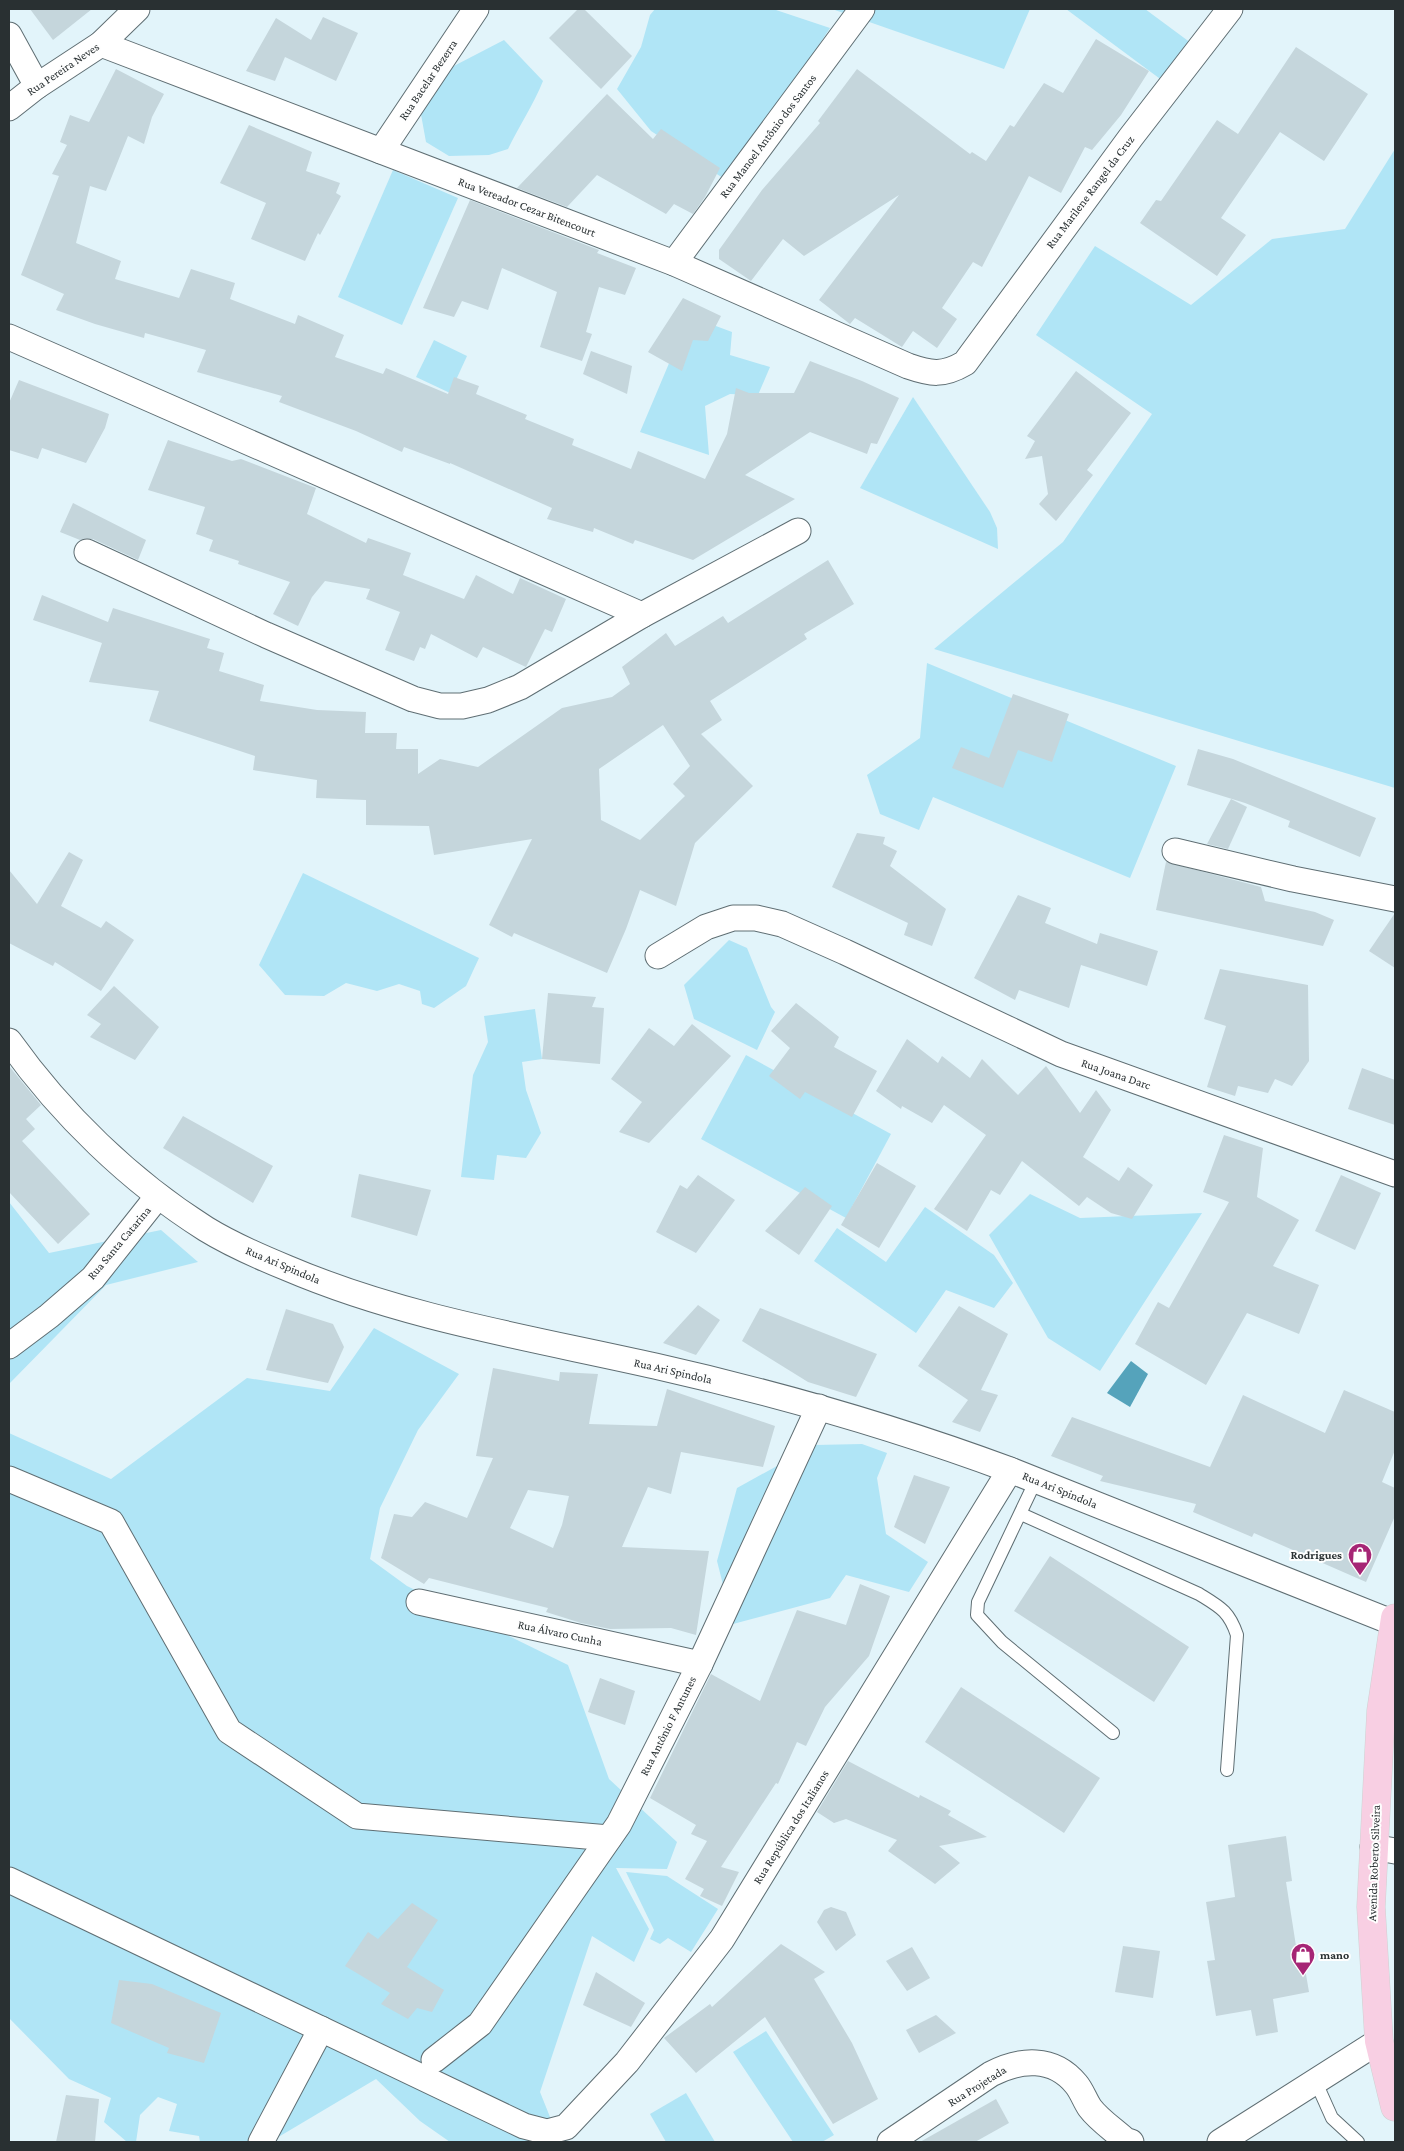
<svg xmlns="http://www.w3.org/2000/svg" width="1404" height="2151" viewBox="0 0 1404 2151" font-family="'Crimson Pro',serif">
<style>
.green{fill:#b0e5f6}
.water{fill:#55a3bb}
.building{fill:#c5d6dc;fill-rule:evenodd}
.lines{fill:none;stroke-linecap:round;stroke-linejoin:round}
.service-casing{stroke:#5f6e73;stroke-width:14}
.minor-casing{stroke:#5f6e73;stroke-width:27}
.primary-casing{stroke:#d0d1d2;stroke-width:29}
.service{stroke:#fff;stroke-width:12}
.minor{stroke:#fff;stroke-width:25}
.primary{stroke:#f8cfe3;stroke-width:28}
.labels{text-anchor:middle;dominant-baseline:central;stroke-width:4;stroke-linejoin:round;paint-order:stroke}
.street-label{font-size:12px;fill:#293032;stroke:#fefefe}
.poi-label{font-size:12px;font-weight:bold;fill:#293032;stroke:#fefefe;text-anchor:end}
</style>
<rect width="100%" height="100%" fill="#e2f4fa"/>
<g class="green">
<path d="M655,9H773L830,28L729,182L651,131L617,89L641,47L650,15Z"/>
<path d="M832,9H1030L1004,69Z"/>
<path d="M1066,9H1145L1195,46L1167,84Z"/>
<path d="M504,40L543,81C534,104 519,126 508,149L489,155L449,156L426,142L420,109L450,68Z"/>
<path d="M1395,149V788L934,649L1063,542L1152,414L1036,335L1095,246L1191,305L1272,239L1345,229Z"/>
<path d="M393,170L458,198L402,325L338,297Z"/>
<path d="M689,316L732,332L730,355L770,367L758,395L730,394L705,406L709,455L640,432Z"/>
<path d="M434,340L467,356L450,393L416,377Z"/>
<path d="M913,397L990,512L997,528L998,549L860,488Z"/>
<path d="M927,663L1176,766L1130,878L933,797L919,830L880,814L867,775L920,738Z"/>
<path d="M303,873L479,958L466,986L434,1008L422,1004L420,991L399,984L377,991L346,983L324,996L285,995L259,965Z"/>
<path d="M729,940L747,948L771,1007L775,1012L757,1050L694,1019L684,985Z"/>
<path d="M535,1009L542,1059L522,1062L526,1090L541,1133L526,1158L497,1155L494,1180L461,1177L473,1075L488,1042L484,1016Z"/>
<path d="M746,1055L891,1134L846,1218L701,1139Z"/>
<path d="M1030,1194L1080,1218L1202,1213L1100,1371L1048,1338L989,1235Z"/>
<path d="M9,1202L49,1253L161,1230L198,1262L106,1285L9,1384Z"/>
<path d="M925,1207L994,1255L1013,1283L994,1308L946,1290L916,1333L814,1261L837,1228L886,1262Z"/>
<path d="M374,1328L459,1374L418,1430L380,1508L370,1559L407,1586L568,1665L609,1779L677,1842L667,1869L616,1868L649,1929L634,1962L592,1936L540,2092L560,2142H450L420,2121L376,2079L270,2142H200L199,2136L169,2131L177,2104L158,2097L140,2115L136,2142H127L104,2122L111,2098L69,2079L9,2018V1433L111,1479L247,1378L330,1391Z"/>
<path d="M862,1444L887,1453L877,1478L886,1534L928,1562L909,1592L846,1575L830,1598L733,1624L717,1561L737,1488L815,1445Z"/>
<path d="M626,1872L667,1876L718,1909L691,1952L668,1938L660,1944L650,1939L654,1930Z"/>
<path d="M766,2031L834,2135L822,2142H793L733,2052Z"/>
<path d="M686,2093L715,2142H666L650,2114Z"/>
</g>
<path class="water" d="M1131,1361L1148,1374L1130,1407L1107,1393Z"/>
<g class="building">
<path d="M30,9H92L53,40Z"/>
<path d="M578,9H584L632,56L601,89L549,38Z"/>
<path d="M323,17L358,33L336,81L285,57L275,81L246,71L276,18L311,40Z"/>
<path d="M1096,39L1149,71L1121,115L1092,150L1085,147L1061,193L1029,176L982,267L973,262L942,308L957,319L937,348L913,331L902,347L855,318L850,324L819,300L899,195L804,256L783,239L751,281L719,259V250L762,190L820,123L818,121L857,69L970,154L972,152L986,161L1010,125L1014,127L1044,83L1063,93Z"/>
<path d="M1296,47L1368,94L1324,161L1280,132L1221,218L1246,235L1217,276L1140,223L1156,200L1161,201L1217,120L1238,134Z"/>
<path d="M116,69L164,94L152,117L144,144L128,136L106,191L90,186L76,243L121,261L115,279L179,298L191,269L235,283L230,299L295,324L298,315L344,335L335,357L383,374L386,368L448,394L454,377L479,386L476,394L527,415L525,419L574,439L572,445L631,469L638,451L705,479L727,434L736,388L749,393H794L810,361L862,381L899,398L877,444L871,443L867,454L810,432L745,475L795,499L693,560L635,540L633,544L594,528L593,532L547,519L552,508L450,463V464L404,447L402,452L356,431L279,402L282,396L197,372L206,350L145,333L144,338L95,324L56,310L64,294L21,275L59,176L52,174L67,145L60,142L70,115L89,122Z"/>
<path d="M607,94L653,139L661,129L720,168L705,197L693,214L674,204L666,214L597,175L567,207L517,188Z"/>
<path d="M249,125L312,152L306,171L340,183L336,193L341,196L320,235L318,233L305,261L251,239L266,203L220,183Z"/>
<path d="M470,200L599,250L597,253L636,268L625,295L599,287L586,332L592,334L582,361L540,347L557,292L502,268L488,310L462,301L454,317L423,308Z"/>
<path d="M683,298L721,316L708,341L693,340L682,371L648,352Z"/>
<path d="M591,351L632,366L627,394L583,374Z"/>
<path d="M1076,371L1131,413L1087,470L1093,475L1056,521L1039,504L1048,494L1042,456L1025,459L1035,441L1027,436Z"/>
<path d="M19,380L109,414L105,428L86,463L42,448L38,459L9,450V403Z"/>
<path d="M168,440L232,461L241,459L316,488L307,514L366,543L368,538L411,553L403,575L464,599L476,575L513,594L520,578L566,599L552,632L545,629L526,667L483,647L477,658L431,634L425,649L420,647L414,661L385,650L400,612L366,599L370,589L325,581L312,597L298,626L273,614L290,582L238,564L239,561L209,551L213,540L196,534L205,507L148,490Z"/>
<path d="M73,503L146,540L138,560L93,539L80,540L60,532Z"/>
<path d="M828,560L854,604L804,634L807,639L710,701L722,720L701,734L753,786L695,843L676,906L640,890L626,929L607,973L514,933L512,937L489,925L532,839L434,855L429,826L366,825V800L316,798L317,780L253,770L255,756L149,721L159,691L89,682L102,643L33,620L42,595L108,622L113,608L210,639L207,648L224,653L219,671L264,685L260,701L317,710L366,712L365,733H397L396,749H418V774L440,759L478,767L562,708L612,697L630,684L622,667L666,633L675,646L723,616L728,623ZM663,725L690,766L673,784L685,796L640,840L601,820L599,769Z"/>
<path d="M1013,694L1069,714L1052,762L1018,750L1003,788L952,768L961,747L989,758Z"/>
<path d="M1198,749L1233,759L1376,818L1360,857L1288,827L1290,821L1245,803L1187,785Z"/>
<path d="M1231,799L1247,807L1228,849L1207,844Z"/>
<path d="M857,833L885,837L883,844L897,851L890,866L946,909L932,946L904,935L908,923L832,887Z"/>
<path d="M69,852L83,860L61,906L101,928L106,921L134,940L101,991L55,962L53,966L9,943V870L37,904Z"/>
<path d="M1166,862L1261,887L1265,901L1315,912L1334,920L1323,946L1156,910Z"/>
<path d="M1018,895L1051,908L1045,923L1097,944L1100,933L1158,951L1147,986L1081,965L1069,1008L1019,990L1015,1000L974,978Z"/>
<path d="M1395,913V968L1369,951Z"/>
<path d="M1220,969L1308,985L1309,1061L1292,1086L1275,1079L1268,1093L1238,1086L1235,1096L1207,1087L1226,1026L1204,1019Z"/>
<path d="M114,986L159,1027L135,1060L90,1037L101,1024L87,1015Z"/>
<path d="M548,993L596,997L592,1007L604,1008L600,1064L542,1059Z"/>
<path d="M796,1003L839,1037L834,1047L877,1071L852,1117L805,1092L800,1099L769,1076L790,1048L771,1031Z"/>
<path d="M692,1024L731,1056L649,1143L619,1132L642,1102L611,1079L649,1028L674,1046Z"/>
<path d="M907,1039L938,1063L942,1056L970,1078L982,1059L1018,1095L1046,1066L1080,1113L1096,1090L1111,1110L1083,1157L1119,1181L1128,1167L1153,1185L1132,1219L1111,1213L1087,1197L1079,1206L1022,1161L1000,1195L991,1190L967,1231L934,1209L986,1135L944,1105L932,1123L902,1106L901,1109L876,1091Z"/>
<path d="M9,1066L41,1105L26,1119L35,1129L22,1141L90,1214L58,1244L9,1192Z"/>
<path d="M1362,1068L1395,1080V1125L1348,1109Z"/>
<path d="M183,1116L273,1166L253,1203L163,1148Z"/>
<path d="M1224,1135L1263,1148L1257,1197L1299,1220L1273,1266L1319,1285L1299,1334L1247,1313L1206,1385L1135,1344L1158,1302L1169,1308L1229,1202L1203,1192Z"/>
<path d="M877,1163L916,1186L879,1248L841,1225Z"/>
<path d="M359,1174L431,1190L417,1236L351,1217Z"/>
<path d="M698,1175L735,1200L696,1253L656,1232L680,1185L687,1189Z"/>
<path d="M1341,1175L1381,1193L1355,1250L1315,1231Z"/>
<path d="M805,1187L832,1206L799,1255L765,1231Z"/>
<path d="M698,1305L720,1320L696,1355L663,1343Z"/>
<path d="M959,1306L1008,1334L981,1390L998,1395L980,1432L952,1422L968,1400L918,1366Z"/>
<path d="M760,1308L877,1354L856,1397L808,1382L742,1341Z"/>
<path d="M286,1309L333,1324L344,1347L328,1383L266,1370Z"/>
<path d="M493,1368L559,1381L560,1372L598,1374L589,1424L657,1426L667,1389L775,1426L763,1467L681,1452L671,1494L648,1487L622,1547L709,1551L696,1635L671,1628L610,1629L581,1623L546,1612L548,1608L429,1578L424,1584L381,1558L394,1514L412,1517L425,1502L467,1518L493,1458L476,1456ZM528,1490L569,1496L562,1525L553,1548L510,1528Z"/>
<path d="M1344,1390L1395,1412V1450L1382,1482L1395,1488V1516L1366,1582L1254,1533L1252,1537L1193,1512L1196,1504L1100,1481L1103,1476L1051,1456L1072,1417L1210,1467L1243,1395L1325,1433Z"/>
<path d="M914,1475L950,1487L925,1544L894,1527Z"/>
<path d="M1050,1556L1189,1647L1154,1702L1014,1611Z"/>
<path d="M860,1584L890,1596L869,1656L825,1707L806,1746L797,1742L778,1784L776,1783L721,1867L739,1872L722,1906L700,1896L704,1889L685,1879L707,1841L691,1834L696,1825L650,1798L711,1674L760,1701L797,1610L846,1625Z"/>
<path d="M600,1678L635,1691L625,1725L588,1712Z"/>
<path d="M961,1687L1100,1778L1064,1833L925,1742Z"/>
<path d="M848,1761L919,1798L920,1795L951,1811L948,1815L987,1837L939,1846L960,1863L935,1884L888,1851L897,1840L846,1819L834,1823L817,1812Z"/>
<path d="M1286,1836L1292,1881L1286,1882L1296,1946L1301,1945L1309,1992L1273,1999L1278,2032L1256,2036L1251,2010L1216,2016L1207,1961L1215,1960L1206,1902L1235,1897L1228,1845Z"/>
<path d="M412,1903L438,1920L407,1967L444,1990L432,2012L417,2008L408,2019L381,2004L390,1993L345,1966L368,1932L378,1939Z"/>
<path d="M831,1907L846,1912L856,1935L836,1951L817,1922L824,1910Z"/>
<path d="M781,1944L825,1972L814,1979L852,2043L878,2099L833,2124L765,2017L696,2073L664,2038L710,2004L712,2007Z"/>
<path d="M1123,1946L1160,1951L1153,1998L1115,1992Z"/>
<path d="M912,1947L930,1978L907,1991L886,1961Z"/>
<path d="M596,1972L645,2003L631,2027L583,2005Z"/>
<path d="M119,1980L152,1984L221,2013L204,2063L167,2053L169,2048L111,2023Z"/>
<path d="M936,2015L956,2033L919,2053L906,2030Z"/>
<path d="M66,2095L99,2099L95,2142H56Z"/>
<path d="M996,2099L1009,2123L975,2142H920Z"/>
</g>
<g class="lines">
<defs>
<g id="service">
<path d="M1036,1480L978,1602L977,1615L1002,1642L1113,1733"/>
<path d="M1021,1514L1199,1594C1220,1607 1229,1611 1237,1635L1227,1770"/>
<path d="M1315,2080L1332,2118L1358,2142"/>
</g>
<g id="minor">
<path d="M9,35L37,86"/>
<path d="M101,44L674,263L908,366C931,374 943,376 965,363L1131,137L1230,9"/>
<path d="M9,108L37,86L101,44L137,9"/>
<path d="M381,151L476,9"/>
<path d="M674,263L862,9"/>
<path d="M9,337L642,615"/>
<path d="M87,552L266,635L413,699L440,706H462L488,700L520,687L642,615L798,531"/>
<path d="M1175,851L1293,879L1395,899"/>
<path d="M658,956L706,927L733,918H756L782,924L845,952L1061,1054L1395,1174"/>
<path d="M9,1041C61,1114 130,1181 206,1229C232,1245 260,1257 287,1268C404,1318 531,1338 655,1366C775,1393 894,1427 1010,1470L1394,1623"/>
<path d="M9,1346L49,1316L93,1278L158,1196"/>
<path d="M9,1479L111,1522L229,1731L357,1816L609,1838"/>
<path d="M419,1602L700,1664"/>
<path d="M1373,1847L1395,1851"/>
<path d="M9,1880L524,2126L547,2132L566,2127L627,2062L722,1939L1010,1470"/>
<path d="M434,2060L480,2024L619,1824L700,1664L819,1407"/>
<path d="M261,2142L321,2029"/>
<path d="M890,2142L991,2074C1020,2059 1053,2056 1076,2084C1082,2091 1085,2101 1090,2108C1099,2120 1114,2130 1125,2140L1131,2142"/>
<path d="M1220,2142L1379,2041"/>
</g>
<path id="primary" d="M1395,1618L1381,1711L1371,1907L1379,2041L1395,2107"/>
</defs>
<use href="#service" class="service-casing"/>
<use href="#minor" class="minor-casing"/>
<use href="#primary" class="primary-casing"/>
<use href="#service" class="service"/>
<use href="#minor" class="minor"/>
<use href="#primary" class="primary"/>
</g>
<defs>
<symbol id="shop-pin" viewBox="-11 -11 22 30"><path d="M0 17L-7.5 6A9.5 9.5 0 1 1 7.5 6Z" fill="#a62575" stroke="#fefefe"/><path d="M-5-2.5h2.3a2.7 3.5 0 0 1 5.4 0H5L5.5 6h-11ZM-1.5-2.5h3a1.5 2.3 0 0 0-3 0Z" fill="#fff"/></symbol>
</defs>
<g fill-rule="evenodd">
<use href="#shop-pin" x="1346" y="1541" width="28" height="38"/>
<use href="#shop-pin" x="1289" y="1941" width="28" height="38"/>
</g>
<g class="labels">
<g class="street-label">
<text transform="translate(63 69) rotate(-34)">Rua Pereira Neves</text>
<text transform="translate(428 80) rotate(-56)">Rua Bacelar Bezerra</text>
<text transform="translate(768 136) rotate(-53)">Rua Manoel Antônio dos Santos</text>
<text transform="translate(1090 192) rotate(-53)">Rua Marilene Rangel da Cruz</text>
<text transform="translate(527 207) rotate(21)">Rua Vereador Cezar Bitencourt</text>
<text transform="translate(1116 1074) rotate(19)">Rua Joana Darc</text>
<text transform="translate(119 1243) rotate(-50)">Rua Santa Catarina</text>
<text transform="translate(283 1265) rotate(23)">Rua Ari Spindola</text>
<text transform="translate(673 1371) rotate(13)">Rua Ari Spindola</text>
<text transform="translate(1060 1490) rotate(22)">Rua Ari Spindola</text>
<text transform="translate(560 1633) rotate(12)">Rua Álvaro Cunha</text>
<text transform="translate(668 1726) rotate(-63)">Rua Antônio F Antunes</text>
<text transform="translate(791 1827) rotate(-58)">Rua República dos Italianos</text>
<text transform="translate(1374 1863) rotate(-88)">Avenida Roberto Silveira</text>
<text transform="translate(977 2086) rotate(-32)">Rua Projetada</text>
</g>
<g class="poi-label">
<text x="1342" y="1555">Rodrigues</text>
<text x="1320" y="1955" text-anchor="start">mano</text>
</g>
</g>
<rect width="1404" height="2151" fill="none" stroke="#293032" stroke-width="20"/>
</svg>
